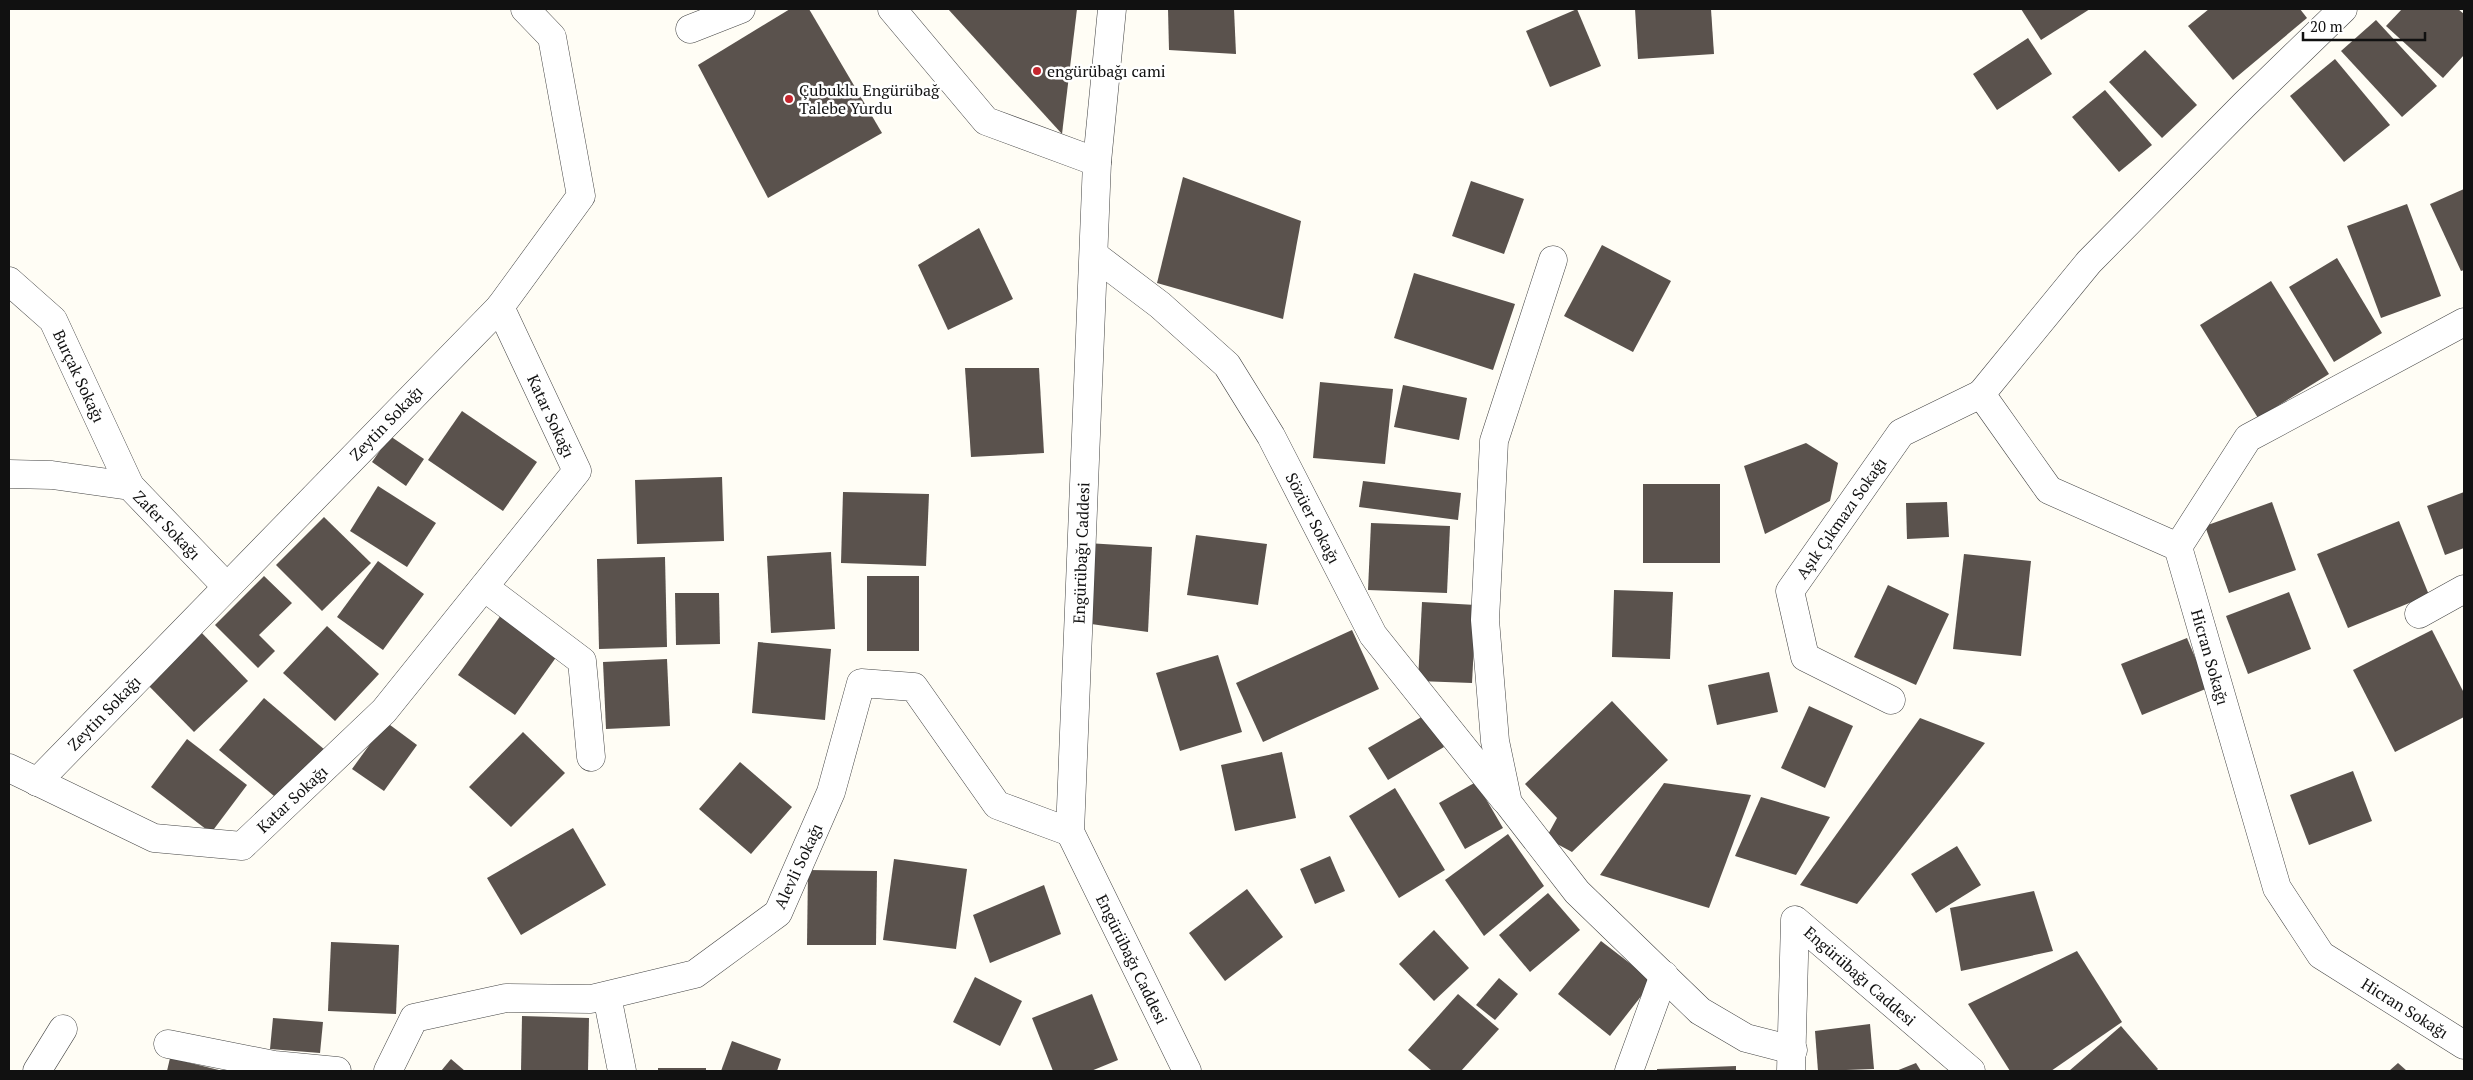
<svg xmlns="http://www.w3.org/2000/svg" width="2473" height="1080" viewBox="0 0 2473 1080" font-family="'PT Serif',serif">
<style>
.building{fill:#5a524d}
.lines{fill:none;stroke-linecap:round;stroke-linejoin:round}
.street-casing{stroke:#444;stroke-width:29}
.street{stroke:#fff;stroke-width:28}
.poi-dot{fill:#c4262e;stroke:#fff;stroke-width:2}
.labels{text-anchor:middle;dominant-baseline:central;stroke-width:5;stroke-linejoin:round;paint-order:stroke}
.poi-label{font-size:16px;fill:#111;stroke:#fff;text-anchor:start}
.street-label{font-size:16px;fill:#111;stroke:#fff}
</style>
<rect width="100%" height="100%" fill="#fffdf5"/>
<g class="building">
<path d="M790,9H809L882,133L768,198L698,65Z"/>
<path d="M948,9H1077L1062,134Z"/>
<path d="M1168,9H1234L1236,54L1169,50Z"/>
<path d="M1577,9L1601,66L1550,87L1526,31Z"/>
<path d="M1635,9H1711L1714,54L1638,59Z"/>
<path d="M2021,9H2090L2041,40Z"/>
<path d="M2209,9H2300L2307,18L2233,80L2188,26Z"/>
<path d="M2402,9H2458L2464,14V55L2443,78L2386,26Z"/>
<path d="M2376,20L2437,86L2402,117L2341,51Z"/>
<path d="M2028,38L2052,74L1997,110L1973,74Z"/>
<path d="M2145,50L2197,105L2162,138L2109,82Z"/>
<path d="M2335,59L2390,125L2344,162L2290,96Z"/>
<path d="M2105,90L2152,145L2119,172L2072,117Z"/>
<path d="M1183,177L1301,221L1283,319L1157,283Z"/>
<path d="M1471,181L1524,199L1504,254L1452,236Z"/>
<path d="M2464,189V270L2461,271L2430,204Z"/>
<path d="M2407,204L2441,296L2381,318L2347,226Z"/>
<path d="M979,228L1013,299L948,330L918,265Z"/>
<path d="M1602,245L1671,281L1633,352L1564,316Z"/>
<path d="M2337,258L2382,333L2334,362L2289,287Z"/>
<path d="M1414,273L1515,304L1493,370L1394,338Z"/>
<path d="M2271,281L2329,374L2258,418L2200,325Z"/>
<path d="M965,368H1039L1044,453L971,457Z"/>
<path d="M1320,382L1393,389L1385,464L1313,458Z"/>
<path d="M1403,385L1467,398L1459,440L1394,427Z"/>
<path d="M462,411L537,462L503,511L428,460Z"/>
<path d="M390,436L424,459L406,486L372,462Z"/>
<path d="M1806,443L1838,463L1830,501L1765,534L1744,466Z"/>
<path d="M722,477L724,541L637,544L635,480Z"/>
<path d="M1363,481L1461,493L1458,520L1359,507Z"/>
<rect x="1643" y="484" width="77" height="79"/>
<path d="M378,486L436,523L407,567L350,531Z"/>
<path d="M843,492L929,494L926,566L841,563Z"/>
<path d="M2464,492V548L2445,555L2427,506Z"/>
<path d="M1947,502L1949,537L1907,539L1906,503Z"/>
<path d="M2272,502L2296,570L2229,593L2205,526Z"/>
<path d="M324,517L371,563L322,611L276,565Z"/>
<path d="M2399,521L2429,595L2348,628L2317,554Z"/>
<path d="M1371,523L1450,526L1447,593L1368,590Z"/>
<path d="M1196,535L1267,544L1258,605L1187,595Z"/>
<path d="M1087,543L1152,547L1148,632L1084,623Z"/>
<path d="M831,552L835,629L771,633L767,556Z"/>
<path d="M1964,554L2031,561L2021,656L1953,649Z"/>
<path d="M665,557L667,647L599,649L597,559Z"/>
<path d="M378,561L424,594L383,650L337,617Z"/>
<path d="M264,576L292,603L259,635L275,651L258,668L215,625Z"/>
<rect x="867" y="576" width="52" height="75"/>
<path d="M1888,585L1949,614L1916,685L1854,657Z"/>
<path d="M1614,590L1673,592L1670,659L1612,657Z"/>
<path d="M2289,592L2311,649L2248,674L2226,616Z"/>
<path d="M675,593H719L720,644L676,645Z"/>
<path d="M1422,602L1476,605L1472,683L1418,681Z"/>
<path d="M501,615L557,656L515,715L458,675Z"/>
<path d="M327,626L379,674L335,721L283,673Z"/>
<path d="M1352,630L1379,689L1263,742L1236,683Z"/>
<path d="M2432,630L2464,693V717L2395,752L2353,670Z"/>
<path d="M200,631L248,681L194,732L146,683Z"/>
<path d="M2187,638L2208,688L2142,715L2121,664Z"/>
<path d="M758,642L831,649L825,720L752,713Z"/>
<path d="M1218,655L1242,732L1180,751L1156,673Z"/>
<path d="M667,659L670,726L606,729L603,662Z"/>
<path d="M1769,672L1778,712L1717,725L1708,685Z"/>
<path d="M264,698L325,750L280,801L219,750Z"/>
<path d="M1612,701L1668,760L1572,852L1546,838L1557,818L1525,784Z"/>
<path d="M1809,706L1853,726L1825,788L1781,768Z"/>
<path d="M1425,715L1444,747L1388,780L1368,748Z"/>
<path d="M1920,718L1985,743L1857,904L1800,885Z"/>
<path d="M386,722L417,745L384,791L352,769Z"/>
<path d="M523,732L565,773L511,827L469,787Z"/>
<path d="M187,739L247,785L211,833L151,787Z"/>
<path d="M1282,752L1296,818L1235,831L1221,765Z"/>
<path d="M740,762L792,807L751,854L699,809Z"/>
<path d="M2353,771L2372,821L2309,845L2290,795Z"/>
<path d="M1476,782L1503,828L1465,849L1439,803Z"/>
<path d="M1664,783L1751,795L1709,908L1600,875Z"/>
<path d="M1395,788L1445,870L1399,898L1349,816Z"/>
<path d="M1761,797L1830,817L1796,875L1735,856Z"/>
<path d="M573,828L606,885L521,935L487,878Z"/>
<path d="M1508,834L1544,886L1484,936L1445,880Z"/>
<path d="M1957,846L1981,885L1936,913L1911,874Z"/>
<path d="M1330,856L1345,891L1315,904L1300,869Z"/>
<path d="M894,859L967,869L956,949L883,940Z"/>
<path d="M808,870L877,871L876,945H807Z"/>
<path d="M1044,885L1061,934L990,963L973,915Z"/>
<path d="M1247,889L1283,937L1225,981L1189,933Z"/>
<path d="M2034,891L2053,951L1961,971L1950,908Z"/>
<path d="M1548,893L1580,930L1530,972L1499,935Z"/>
<path d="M1434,930L1469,968L1434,1001L1399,964Z"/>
<path d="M1601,941L1653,981L1610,1036L1558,994Z"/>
<path d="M331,942L399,945L396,1014L328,1011Z"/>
<path d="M2077,951L2122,1022L2051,1071H2010L1968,1004Z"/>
<path d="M975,977L1022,1001L1000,1046L953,1022Z"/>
<path d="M1499,978L1518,994L1495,1020L1476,1005Z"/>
<path d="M1092,994L1118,1060L1091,1071H1053L1032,1018Z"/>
<path d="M1458,994L1499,1029L1461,1071H1432L1408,1050Z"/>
<path d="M522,1016L589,1018L588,1071H521Z"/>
<path d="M273,1018L323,1022L320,1053L270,1049Z"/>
<path d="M1870,1024L1874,1069L1818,1071L1815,1031Z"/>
<path d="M2121,1026L2158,1069L2156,1071H2069Z"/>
<path d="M732,1041L781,1059L777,1071H721Z"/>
<path d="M170,1058L223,1071H167Z"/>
<path d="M451,1059L465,1071H441Z"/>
<path d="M1916,1063L1921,1071H1896Z"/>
<path d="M2398,1063L2407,1071H2389Z"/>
<path d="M1736,1066V1071H1657V1069Z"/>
<rect x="658" y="1068" width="48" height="3"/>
</g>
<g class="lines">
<defs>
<g id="street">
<path d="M892,9L986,121L1097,162"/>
<path d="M1112,9L1097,162L1070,832L1187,1071"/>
<path d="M690,29L741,9"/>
<path d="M1094,255L1160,305L1227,365L1271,436L1373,635L1505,800"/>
<path d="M1553,260L1494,441L1485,620L1495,741L1508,803L1577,892L1700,1011L1746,1038L1793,1050"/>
<path d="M9,281L53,320L130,486"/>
<path d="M2464,322L2248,438L2178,547L2277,888L2321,955L2464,1045"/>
<path d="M9,474L52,475L130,486L227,587"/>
<path d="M2178,547L2049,490L1981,394L2089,262L2245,104L2343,9"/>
<path d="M484,587L582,661L591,757"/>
<path d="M2419,614L2464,589"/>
<path d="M1891,700L1805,657L1790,591L1901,433L1981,394"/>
<path d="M9,768L154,838L242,846L384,711L577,471L500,307"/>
<path d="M37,782L500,307L581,196L552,37L525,9"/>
<path d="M607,996L622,1071"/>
<path d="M168,1044L274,1065L337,1071"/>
<path d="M37,1071L63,1029"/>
<path d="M388,1071L414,1018L506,998L591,999L695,974L778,913L831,792L861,683L914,687L997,805L1070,832"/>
<path d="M1629,1071L1664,975"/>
<path d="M1791,1071L1795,920L1971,1071"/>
</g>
</defs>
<use href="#street" class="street-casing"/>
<use href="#street" class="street"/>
</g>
<g class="poi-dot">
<circle cx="1037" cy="71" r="5"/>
<circle cx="789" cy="99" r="5"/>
</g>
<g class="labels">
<g class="poi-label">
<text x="1047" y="71">engürübağı cami</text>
<text x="799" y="90">Çubuklu Engürübağ<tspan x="799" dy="18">Talebe Yurdu</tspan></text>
</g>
<g class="street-label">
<text transform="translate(79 376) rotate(65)">Burçak Sokağı</text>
<text transform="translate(551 416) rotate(65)">Katar Sokağı</text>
<text transform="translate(386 423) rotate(-46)">Zeytin Sokağı</text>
<text transform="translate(1313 518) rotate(63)">Sözüer Sokağı</text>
<text transform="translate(1841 518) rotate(-55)">Aşık Çıkmazı Sokağı</text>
<text transform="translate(167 525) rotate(46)">Zafer Sokağı</text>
<text transform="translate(1081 553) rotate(-88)">Engürübağı Caddesi</text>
<text transform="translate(2210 657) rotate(74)">Hicran Sokağı</text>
<text transform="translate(104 713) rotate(-46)">Zeytin Sokağı</text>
<text transform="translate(292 799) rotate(-43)">Katar Sokağı</text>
<text transform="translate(798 866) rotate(-65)">Alevli Sokağı</text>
<text transform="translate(1132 959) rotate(64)">Engürübağı Caddesi</text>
<text transform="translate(1860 976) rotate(41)">Engürübağı Caddesi</text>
<text transform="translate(2405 1008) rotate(32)">Hicran Sokağı</text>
</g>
</g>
<rect width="2473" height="1080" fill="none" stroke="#111111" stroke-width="20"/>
<path d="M2303 32v8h122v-8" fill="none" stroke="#111111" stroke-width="2.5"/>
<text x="2310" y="32" font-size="15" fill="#111111" stroke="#ffffff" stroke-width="4" paint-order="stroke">20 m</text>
</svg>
